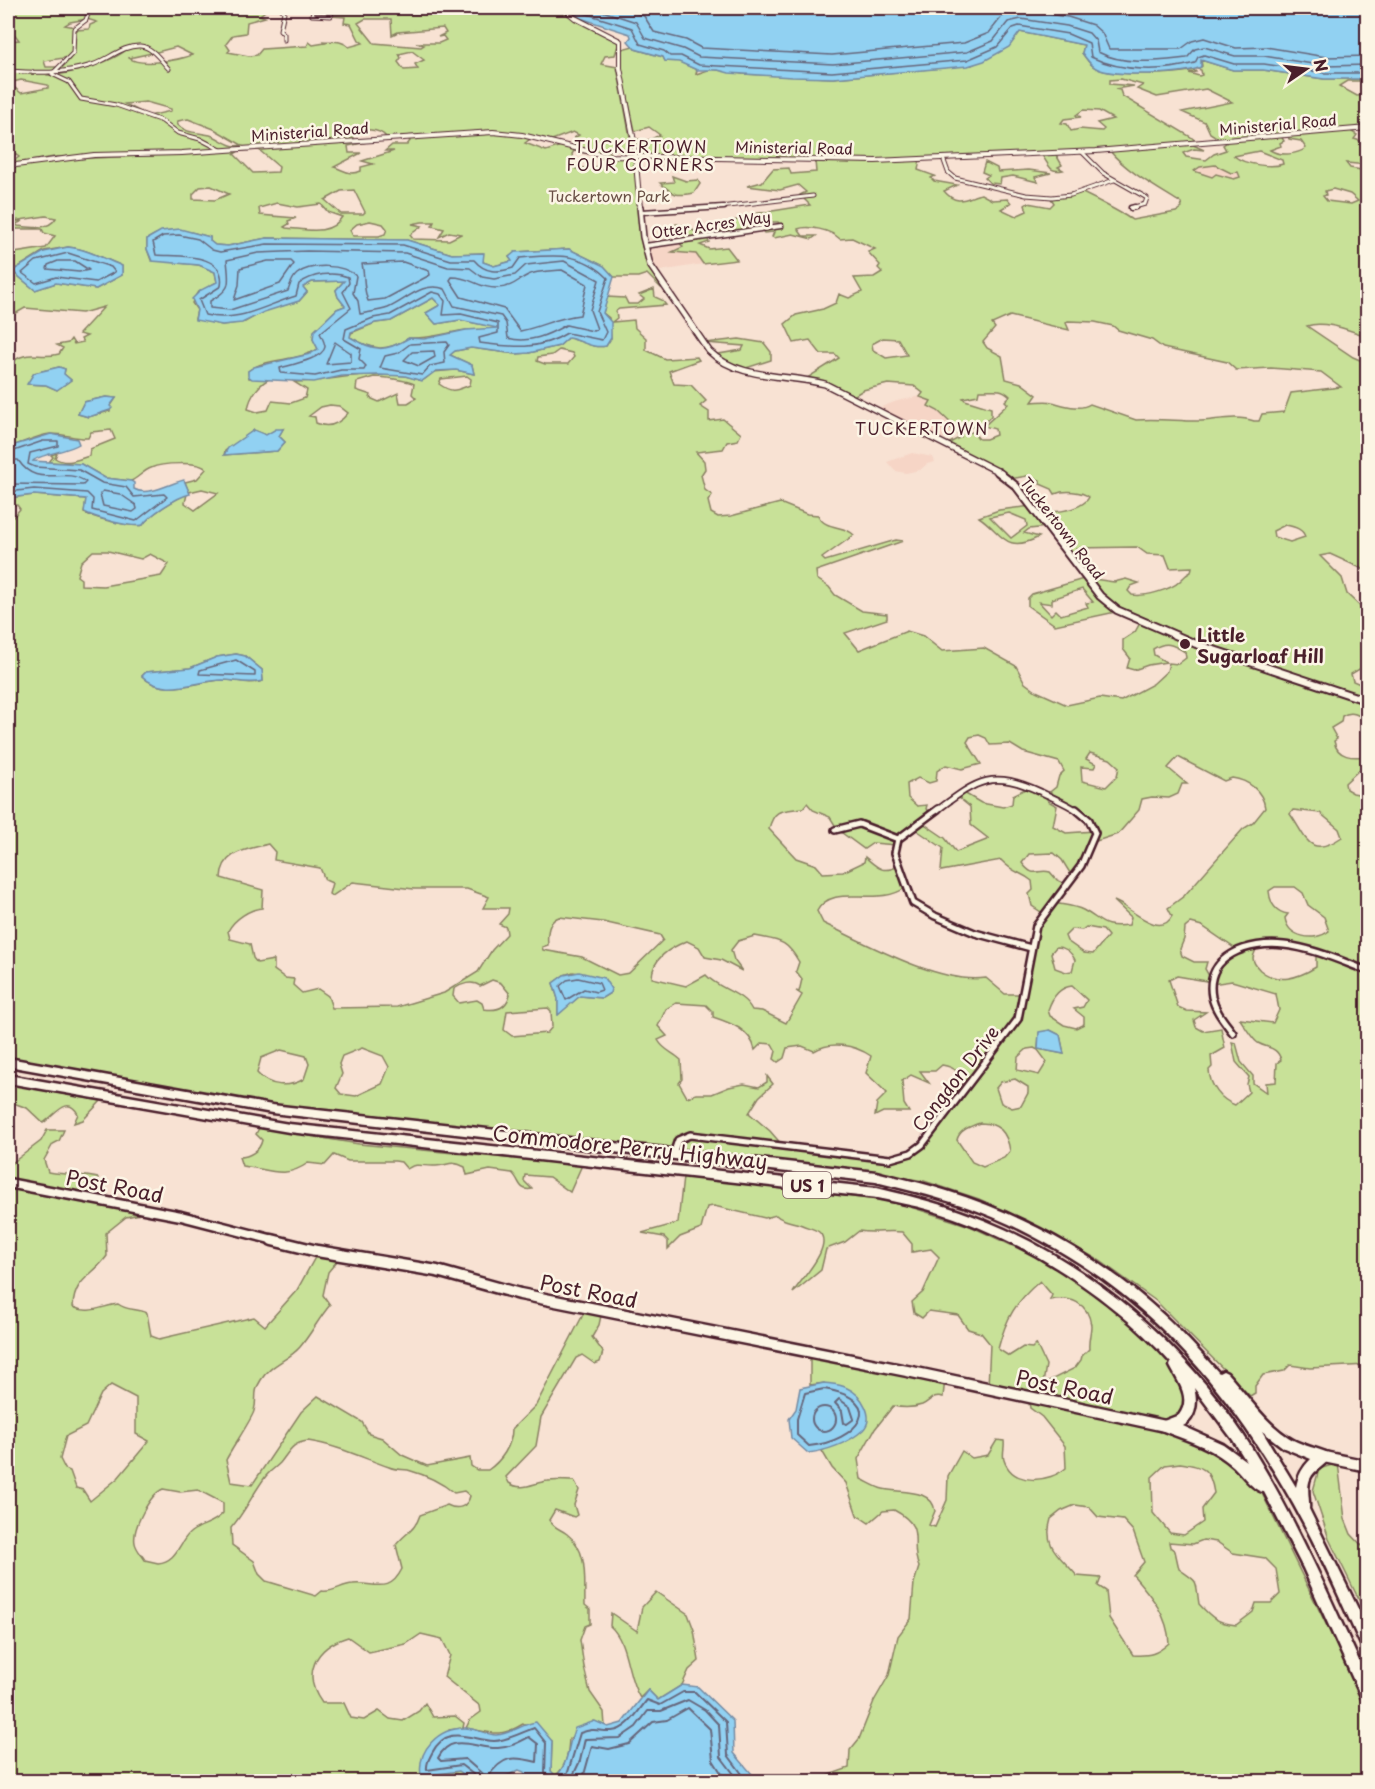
<svg xmlns="http://www.w3.org/2000/svg" width="1375" height="1789" viewBox="0 0 1375 1789" font-family="'Playpen Sans',sans-serif">
<style>
.built{fill:#f6d5c6}
.green{fill:#c8e198;stroke:#898062;stroke-width:1.5;fill-rule:evenodd}
.water{fill:#91d1f2;stroke:#758aa2;stroke-width:1.5;fill-rule:evenodd}
.lines{fill:none;stroke-linecap:round;stroke-linejoin:round}
.shore-far1{stroke:#66667b;stroke-width:1.5}
.shore{stroke:#66667b;stroke-width:2}
.street-far3-casing{stroke:#4a1f2b;stroke-width:5}
.street-far2-casing{stroke:#4a1f2b;stroke-width:7}
.street-far1-casing{stroke:#4a1f2b;stroke-width:8}
.street-casing{stroke:#4a1f2b;stroke-width:10}
.secondary-far4-casing{stroke:#4a1f2b;stroke-width:6}
.secondary-far3-casing{stroke:#4a1f2b;stroke-width:8}
.secondary-far2-casing{stroke:#4a1f2b;stroke-width:10}
.secondary-far1-casing{stroke:#4a1f2b;stroke-width:13}
.secondary-casing{stroke:#4a1f2b;stroke-width:15}
.highway-casing{stroke:#4a1f2b;stroke-width:5}
.street-far3{stroke:#fcf5e5;stroke-width:3}
.street-far2{stroke:#fcf5e5;stroke-width:4}
.street-far1{stroke:#fcf5e5;stroke-width:4.5}
.street{stroke:#fcf5e5;stroke-width:5}
.secondary-far4{stroke:#fcf5e5;stroke-width:4}
.secondary-far3{stroke:#fcf5e5;stroke-width:5}
.secondary-far2{stroke:#fcf5e5;stroke-width:6}
.secondary-far1{stroke:#fcf5e5;stroke-width:8}
.secondary{stroke:#fcf5e5;stroke-width:10}
.highway{fill:#fcf5e5;fill-rule:evenodd}
.poi-dot{fill:#4a1f2b;stroke:#fcf5e5;stroke-width:2}
.labels{text-anchor:middle;dominant-baseline:central;stroke-width:5;stroke-linejoin:round;paint-order:stroke}
.far-street-label{font-size:15px;fill:#4a1f2b;stroke:#fcf5e5}
.far-park-label{font-size:15px;fill:#6a5046;stroke:#fcf5e5}
.far-neighbourhood-label{font-size:16px;letter-spacing:1.5px;fill:#4a1f2b;stroke:#fcf5e5}
.shield{fill:#fcf5e5;stroke:#7f5f63;stroke-width:1.5}
.shield-label{font-size:16px;font-weight:bold;fill:#4a1f2b}
.poi-label{font-size:18px;font-weight:bold;fill:#4a1f2b;stroke:#fcf5e5;text-anchor:start}
.street-label{font-size:18px;fill:#4a1f2b;stroke:#fcf5e5}
.near-street-label{font-size:21px;fill:#4a1f2b;stroke:#fcf5e5}
</style>
<rect width="100%" height="100%" fill="#f8e2d3"/>
<filter id="ink" filterUnits="userSpaceOnUse"><feTurbulence type="fractalNoise" baseFrequency=".0167" numOctaves="2"/><feDisplacementMap in="SourceGraphic" scale="12" xChannelSelector="R" yChannelSelector="G"/><feConvolveMatrix kernelMatrix="1 2 1 2 8 2 1 2 1" color-interpolation-filters="sRGB"/></filter>
<g filter="url(#ink)">
<g class="built">
<path d="M1215,165L1231,173L1238,172L1240,177L1234,179L1216,174L1212,177L1194,171L1200,167Z"/>
<path d="M678,241L683,247L673,251L696,254L703,264L654,272L645,246Z"/>
<path d="M921,396L931,401L929,405L949,420L955,432L936,442L876,409L897,401Z"/>
<path d="M912,453L933,457L935,462L927,464L920,470L906,473L895,471L887,462Z"/>
</g>
<g class="green">
<path d="M8,8H38L39,10L57,12L79,9L75,8H269L260,15L265,17L247,22L246,33L233,35L226,44L230,50L228,52L249,56L257,55L262,49L307,46L309,42L313,45L325,43L322,41C334,42 342,40 349,47L363,43L359,40L351,24L344,23L345,17L331,16L333,8H369L362,11C371,15 424,15 434,12L430,8H450L442,13C451,15 465,15 469,8H562L575,19L617,39L619,42L615,55L605,56L601,64L617,67L632,148L606,150L610,153L609,156L636,157L647,260L665,287L661,288L647,274L638,277H614L604,266L569,249L516,252L509,257L512,261L494,266L483,262V253L452,254L407,240L267,238L228,246L215,245L210,241V237C186,231 169,224 147,239V249L151,260L199,265L215,272L217,282L197,293L192,303L197,310L195,319L222,325L245,322L264,311L299,301L307,292L303,287L312,282L344,281L336,290L338,297L345,306L337,309L314,331L313,339L318,349C297,362 267,357 248,371L249,378H272C260,382 250,396 248,409L257,412L268,410L272,401L291,403L305,398L307,390L294,382C331,381 368,370 405,376C423,379 419,386 433,372L456,370L474,374L472,365L450,355L455,351L471,348L516,354L529,353L559,346L568,338C582,340 591,349 606,346L611,338L609,318L603,313L607,297L625,298L628,304H638L644,299L639,295L654,289L655,297L662,300L666,305L619,309L616,311L617,318L612,322L634,320L635,328L646,338V350L665,359L697,357L699,360L669,371L674,384L691,385L706,401L700,406L709,412V421L723,419L741,434L738,440L727,442L723,449L696,452L704,461L705,469L701,475L705,490L712,495L708,501L711,513L718,517L731,516L780,503L807,514L818,515C825,531 844,524 854,535L822,558L825,561L896,540L903,541L816,571L817,579L829,587L835,595L862,611L887,614V619L845,633L859,650L907,631L923,636L942,651L984,648L1016,666L1025,683L1036,691L1067,705L1100,698L1121,701L1153,684L1167,671L1169,663L1178,664L1186,658L1185,652C1172,644 1166,641 1153,649L1154,655L1166,662L1148,665L1134,670L1127,668L1130,658L1123,649V640L1135,632L1141,621L1120,611L1055,625L1028,606V598L1032,594L1087,578L1114,582L1126,579L1139,583L1131,586L1128,591L1132,595C1144,597 1171,590 1180,581C1184,577 1185,575 1191,572L1192,567L1170,568L1165,555L1147,554L1137,547L1076,548L1077,553L1087,556L1073,560L1048,527L1029,529L1024,533L1039,537C1004,555 1002,532 979,517L999,510L1032,506C1042,517 1083,511 1089,497C1082,491 1064,490 1055,494L1052,489L1040,484V480L1027,476L1010,479L944,446L961,437L957,434L973,432L979,439H986L996,435L995,429L984,426L1008,404L1005,401L1010,396C1000,386 991,391 979,390L978,395L963,398L965,400L991,408V416L983,424L956,431L950,428L955,427L938,411L928,406L931,401L920,397L923,393L914,386L888,384L863,390L852,397L807,378L839,358L835,354H821L810,340L794,343L785,324L796,315L823,309L836,303L839,294L849,298L862,292L854,278L874,277L882,272L878,268L880,265L868,252L875,249L852,238L840,239C831,230 808,225 798,229L803,236H816L812,239L793,234L774,238L772,237L774,232L764,233L761,229L781,226L778,222H747L743,226L752,230L730,233L717,231L726,229L719,224H724L732,229V221L751,218L753,214L810,205L800,195L806,192L798,185L780,190L747,186L762,182L773,169L789,168L791,174L816,172L815,161L920,160L918,170L935,176L931,178L934,181L957,185L944,191C958,208 969,196 981,194L992,200L1008,199L1011,203L1001,209L1016,216L1027,211L1025,205L1028,203L1050,207L1054,203L1050,197C1059,197 1070,192 1079,192C1085,193 1125,215 1132,220L1176,212L1182,208L1181,203C1157,188 1126,171 1109,150L1055,153L1062,165L1058,167L1063,170C1048,173 1050,165 1041,154L876,160L642,156L638,153L635,139L649,140L660,135L649,127L635,131L622,71V49L633,46L635,49L663,57L665,61H678L697,70L696,74L711,69L742,74L833,78L972,65L1008,47L1020,32L1084,45L1082,53C1087,60 1091,66 1098,69C1116,76 1174,75 1194,70L1196,72L1189,73L1199,76L1202,75L1201,70L1197,69L1202,66L1201,60L1233,70H1263L1324,79H1367V81H1347L1339,86L1357,96L1367,95L1361,88L1367,91V128L1349,130L1357,135L1354,139L1367,143V165L1346,163L1350,168L1367,171V225L1361,228L1365,232L1363,236L1367,238V336C1350,331 1325,320 1307,326L1353,357L1367,363V571L1330,554L1320,556L1342,578L1347,594L1367,613V669L1361,668L1351,674L1353,681L1367,687V721C1359,715 1352,710 1342,716L1341,722L1331,728L1337,739L1334,741C1337,758 1353,758 1367,756V770H1359L1345,783L1346,789L1353,793L1368,796L1367,1365L1310,1368L1290,1365L1284,1371L1263,1375L1255,1386V1393L1250,1396L1156,1301L1100,1261L1049,1232L979,1199L924,1181L869,1172L677,1150L666,1146L447,1126L289,1108L8,1058V519L13,517L20,509L17,505L8,504V498L34,495L86,499L84,513C96,518 131,528 143,525C148,516 175,499 187,494L185,503L195,510L218,493L202,489L189,492L185,482L197,479L206,469C199,461 161,463 151,468C143,471 138,478 131,481L105,478L81,464L49,462L53,457L51,455L57,453L55,458C65,465 78,460 89,456L90,449L115,439L111,430L91,432L88,438C75,439 63,433 50,434C35,436 22,444 8,447V365C29,347 38,360 59,354L63,348L57,345L68,343L71,339L74,344L83,342L81,339L87,336L79,334L104,307L82,313L25,308L8,318V292L15,288L8,279V254L46,248L55,236L44,233L42,229H8V167L44,160L187,154L382,139L348,146L349,153H361L334,167C344,170 349,176 361,171V167L373,164L362,161L394,151H385L392,145H407L410,141L407,137L508,133L533,137L525,143L546,151L561,146L568,148L577,141L574,138L579,135L573,132L552,140L520,133L494,131L386,137C379,128 363,129 353,132L354,139L192,152L54,157L8,165L19,157L15,154L8,155V41L19,40L16,36H8ZM87,19L97,22L90,25L89,29L76,30C74,52 76,56 58,71L87,66L126,50C112,62 67,76 48,75L60,67H46L44,61L70,57L74,51L76,27L65,25L70,22ZM365,19H391L392,35L398,32L443,28L446,33L438,37L443,36L446,40L439,43H416L424,45L421,47L374,43L358,23ZM176,47L192,55C179,60 140,67 129,58L152,53L148,48L153,53ZM412,51L424,60L415,64L418,69L404,70L398,62L401,58L399,54ZM1121,79L1143,85L1137,89L1157,97L1206,89L1232,102L1182,112L1205,122L1210,133L1226,143L1223,145L1226,150L1214,154L1206,160L1186,157L1183,153L1194,149L1204,150L1191,144L1198,143L1191,137L1122,96L1120,90L1115,89L1134,86L1110,84V80ZM21,80L48,85V88L21,93L9,83ZM146,102L171,109V111L149,116L125,104ZM1083,110L1099,111L1113,119L1097,123L1104,129L1102,131L1080,129L1071,131L1067,124L1061,123L1064,119L1081,117L1076,115ZM188,119L214,129L242,145C229,149 221,138 210,135C198,132 186,134 177,124L178,121ZM1288,135L1289,139L1301,141L1306,148C1298,154 1281,157 1270,150L1281,146L1280,143L1284,141L1281,136ZM259,150L279,167L278,172L253,173L234,154L239,151ZM574,151L601,156L600,166L576,169L572,154ZM1259,151L1282,160L1283,164C1272,168 1245,165 1234,156ZM1215,165L1231,173L1238,172L1240,177L1234,179L1216,174L1212,177L1194,171L1200,167ZM211,186L229,194L215,200L193,199V194L200,187ZM1333,189L1350,194L1358,201L1351,204L1327,201L1323,196L1326,195L1325,191ZM354,190L365,212L363,214H341L325,200L341,191ZM277,203L298,207L321,204L328,212L342,217C329,237 305,229 286,228L284,227L289,224L288,221L296,218L260,215L259,208ZM46,216L56,218C49,230 31,228 18,226L16,224L23,221H13ZM370,221L383,224L387,229L385,234L379,236H353L350,230L357,224ZM422,222H434L432,226L444,229L439,237L449,232L461,234L449,240L413,239L410,235L422,226L412,224ZM68,247C87,249 106,259 122,266V275L96,289L56,283L35,290L12,271L44,251ZM1010,316L1069,330L1066,323L1068,321L1095,322L1113,326L1118,330L1152,340L1163,348L1227,362L1236,370L1271,368L1321,372L1341,387L1291,393L1284,412L1262,414L1259,421H1254C1235,414 1216,421 1197,421C1177,421 1156,418 1136,420L1090,404C1080,411 1064,405 1052,402C1046,400 1038,402 1032,402L1037,395L1021,383L1006,379L1002,356L987,348L983,342L995,328L992,324ZM883,338L898,339L907,355L886,358L873,350L872,344ZM559,350L572,353L574,357L568,364H545L537,361L538,357L552,355ZM59,367L65,369L64,374L71,380L57,390L46,385L28,384L34,373ZM467,376L471,379L470,385C456,390 453,394 439,384L441,379ZM374,377C382,377 407,380 414,384L412,394L416,398L408,403H400L398,393L379,402L370,398L371,395L356,390L357,382ZM106,397L116,398L110,407V411L88,417L78,414L84,402ZM330,405L339,406L348,413C340,423 329,429 316,423L315,417L309,416L321,407ZM283,429L279,436L285,442L277,451L224,455L225,451L254,430L266,435ZM1009,513L1026,520L1027,526L1011,538L990,517ZM1285,525C1292,526 1303,528 1305,537L1290,542L1274,537L1273,531ZM93,551H108L141,559L150,554L169,564L161,576L103,586L81,585V579L77,576L81,562ZM1082,589L1093,602L1086,603L1088,607L1061,615L1056,610L1051,615L1039,602L1052,604V599ZM236,654L245,656L262,670L263,681C247,686 236,679 222,680C197,681 162,698 142,676L146,672L190,668L217,657ZM979,735L986,738L990,745L1010,744L1023,752L1059,762L1064,771L1059,776L1056,787L1046,795L1027,788L1013,795L1012,804L1003,807L981,803L964,793L958,797L970,807L971,825L989,839L956,852L945,838L923,823L933,814L926,809L927,805L917,806L908,798L907,784L918,778L929,783L936,781L937,771L946,765L962,769L981,764L967,742L970,737ZM1090,753L1110,759L1119,767L1117,776L1106,787L1082,781L1081,767L1094,768L1096,764L1086,759ZM1178,757L1224,781L1232,778C1248,780 1263,791 1265,808L1253,823L1243,829L1184,896L1168,908L1172,916C1160,940 1129,906 1114,901L1131,917L1129,925C1100,928 1104,921 1083,910C1075,906 1063,905 1054,903L1068,885L1057,880L1050,872C1037,868 1035,880 1022,863L1029,854L1054,853L1062,860L1073,878L1082,867L1093,842L1118,834L1139,810L1142,799L1152,797L1169,798L1178,794L1182,784H1187L1168,768ZM1045,795L1086,816L1094,831L1066,833L1053,826L1057,806L1048,801ZM807,803L813,810L830,817L838,830L864,849L873,843L896,845L899,866C882,874 878,868 865,857L864,862L843,872L823,873L816,865L796,858L769,829C774,807 784,811 803,808ZM1293,810L1320,813L1339,829L1342,837C1308,860 1306,836 1290,814ZM915,829L943,848L941,871L1001,860C1014,874 1020,871 1032,881L1033,890L1029,894L1032,906L1044,914L1033,937L1025,994H1005L986,978C940,985 865,943 823,923L817,911C834,881 878,909 906,887L897,854L899,841ZM268,844L275,852L274,860L320,868L325,880L332,883L329,894L332,896L353,882L414,889H467L489,897L483,908H509L508,914L499,924L506,927L507,934L492,950L478,972L444,993L397,1007L332,1008L328,996L318,989L302,993L293,985L294,979L285,978L274,970V960L257,963L253,958L250,944L230,939L228,931C234,919 250,909 262,908L263,890L221,878C222,851 247,850 268,844ZM1275,887H1295L1303,893L1308,905L1324,917L1329,931C1315,942 1288,938 1285,918L1288,914C1275,912 1270,903 1269,891ZM559,917L603,922L660,935L663,940L629,973L618,975L582,957L543,950L542,947L548,945C547,935 548,921 559,917ZM1191,923L1202,926L1237,950C1224,958 1216,966 1212,981L1205,969L1207,962H1194L1182,956L1180,949L1184,939L1185,928ZM1086,927L1103,930L1108,936L1093,954L1084,953L1067,941L1065,936L1072,929L1082,930ZM755,936C779,941 786,939 799,962L796,971L802,979L799,992L796,991L802,995L786,1023L762,1011L752,1010C742,991 719,990 706,975L686,986L652,978C652,958 670,948 687,941L699,947L705,957L721,960L742,971L734,960L731,950L738,941ZM1257,944C1277,943 1297,946 1316,953V967C1298,978 1278,985 1260,970C1257,967 1253,962 1253,958C1254,952 1257,950 1257,944ZM1056,947C1066,947 1071,952 1075,960L1072,971L1066,972L1055,968L1051,953ZM573,972L604,978L610,989V993L602,998L580,996L558,1014V999L553,983L564,975ZM1177,976L1212,982V984L1232,981L1276,994L1279,1010L1273,1023L1240,1019C1244,1025 1252,1039 1258,1043C1268,1049 1277,1046 1281,1060L1277,1063L1276,1082L1266,1083L1267,1093L1253,1083V1076L1241,1062L1236,1043L1232,1042L1236,1062L1249,1077L1247,1084L1249,1092L1235,1105C1221,1100 1210,1086 1209,1070L1212,1067L1211,1056L1225,1048L1221,1028L1203,1031L1196,1027L1194,1020L1206,1012L1187,1011L1178,1007L1169,980ZM492,980L501,983L510,994C507,1008 496,1011 484,1009L482,1003L477,1000L459,1003L453,996L454,989C461,984 472,980 480,986ZM1072,986L1087,1000L1083,1007L1074,1009L1084,1017V1024L1076,1028L1064,1025L1050,1016L1048,1010C1052,998 1059,987 1072,986ZM676,1003L706,1005L713,1012V1017C731,1023 751,1030 755,1050L762,1043L772,1044L776,1051L774,1059L778,1062L784,1058L787,1048L802,1046L814,1051C831,1041 853,1044 871,1056L866,1073L887,1093L877,1103L875,1116L883,1112H909L904,1104L902,1081L911,1075L929,1083L920,1071H935L942,1065C956,1067 961,1074 969,1086L965,1090L952,1091L958,1100C944,1117 931,1142 912,1153C890,1166 810,1150 783,1146L770,1131L749,1113L759,1097L773,1084L767,1076V1082L759,1087L744,1084L729,1087L712,1094H696L687,1097L679,1083L682,1079L681,1060C673,1052 664,1051 658,1040L667,1036L658,1026L666,1009ZM548,1008L551,1011L552,1027L547,1033L512,1036L504,1030L507,1011ZM1050,1030L1060,1035L1064,1054L1038,1049L1039,1033ZM362,1048L383,1056L389,1067L382,1084L356,1096L341,1094L336,1088L342,1074L339,1064L342,1056ZM1034,1048L1038,1050L1047,1062L1039,1075L1017,1070L1018,1057L1027,1049ZM281,1050L306,1056L309,1064L304,1079C289,1088 269,1087 257,1073L261,1058ZM1015,1079L1028,1087V1093L1021,1106L1012,1108L1001,1103L996,1088L1001,1082ZM980,1123C999,1123 1007,1132 1010,1151L1004,1158L983,1167L972,1162L957,1140C959,1130 971,1126 980,1123Z"/>
<path d="M985,162L997,168L998,172L1029,170L1051,173L1035,177L1038,182L1013,176L1001,178L1000,184L990,183L985,178L989,175L982,172Z"/>
<path d="M672,176L686,181L698,180L700,184L694,193C674,197 674,194 660,183L674,182Z"/>
<path d="M676,224C689,225 694,235 706,233L709,242L700,245L709,249L727,247L737,260L703,264L696,254L672,252L683,247L678,241L685,240L678,233L682,229L673,227Z"/>
<path d="M433,298L440,305L426,313L436,324L460,320L499,328C487,331 477,329 466,330C446,333 429,339 409,338C386,352 374,351 350,337L351,333L375,323L391,321Z"/>
<path d="M739,339L764,343L771,352V360L740,370L713,355L742,350L744,346L705,343Z"/>
<path d="M8,1084L101,1101L83,1120L74,1123L78,1114C67,1094 55,1116 43,1123L27,1108L8,1101Z"/>
<path d="M259,1128L359,1144L582,1165L570,1192L549,1177L525,1175L524,1181L532,1189C518,1192 520,1179 512,1173L490,1170L467,1175L465,1167C452,1160 449,1165 436,1166C424,1167 417,1162 407,1169L401,1162L395,1161H348L334,1155L325,1165L308,1163C284,1180 269,1169 242,1166L239,1157C249,1157 260,1151 262,1140L256,1134Z"/>
<path d="M47,1130H64L59,1141L53,1144L44,1160L48,1172C65,1175 81,1174 98,1178L91,1197L143,1208L140,1214L126,1217L106,1233L107,1256C92,1277 74,1279 73,1307C89,1315 102,1306 118,1304C127,1311 137,1308 147,1313L151,1336L159,1339L254,1317L265,1326L297,1290L318,1252L342,1255L328,1272L323,1295L330,1305C319,1318 311,1334 300,1347C289,1360 271,1364 261,1380C252,1394 258,1397 254,1411C253,1417 231,1450 226,1460L231,1482L252,1485L301,1412L318,1396L362,1422L369,1434L382,1438L402,1455L427,1466L470,1458L471,1466L477,1470H488C501,1461 512,1446 512,1429L536,1405L586,1309L602,1311L599,1325L592,1337L603,1352L600,1362L595,1364L582,1355L576,1358L541,1417L536,1446L506,1477L509,1483C523,1492 534,1482 548,1481C557,1480 566,1481 574,1481L579,1490L574,1505L577,1515L574,1517L555,1510L549,1520C555,1529 559,1528 567,1534C589,1551 584,1579 585,1605L590,1609V1624L585,1626L580,1640L584,1667L590,1692L604,1712L605,1726L594,1721L569,1739C568,1754 567,1766 555,1776L551,1771L552,1741L523,1724C500,1738 491,1733 466,1728L470,1720L481,1712L480,1706L444,1677L450,1655L442,1639L421,1634L406,1644L369,1652L348,1637C315,1647 301,1674 322,1703H344L351,1718L364,1720L379,1711L390,1719L403,1721L419,1711L425,1703L433,1717L455,1716L464,1723L463,1728L449,1730L431,1777L459,1771L473,1781H13L8,1775V1166L41,1141ZM111,1385L136,1398V1434L149,1441L118,1478L90,1501L83,1490L76,1488L70,1471L65,1469L60,1459L66,1436L86,1426L101,1394ZM308,1441C336,1445 363,1458 389,1467C395,1470 402,1469 408,1470C426,1475 440,1481 454,1493L464,1491L470,1496C467,1508 457,1510 447,1505L420,1515C415,1531 405,1533 396,1545L402,1569C389,1595 375,1582 353,1584C342,1584 334,1593 322,1591L316,1596L266,1581L259,1574L254,1561L232,1545L231,1528C245,1512 253,1493 266,1476C270,1471 275,1468 280,1463C290,1451 291,1443 308,1441ZM163,1489L180,1492L198,1490L223,1503V1513C214,1524 202,1524 191,1532C179,1541 178,1561 158,1563L145,1560C142,1555 136,1549 135,1543C132,1528 150,1494 163,1489Z"/>
<path d="M683,1177L895,1202L970,1226L1060,1268L1095,1291L1145,1335L1179,1369L1192,1401L1170,1425L1253,1475L1367,1708V1781H819L820,1778L849,1768L850,1750L859,1739L874,1701L889,1675L898,1636L911,1619L914,1583L919,1567C908,1542 928,1528 894,1510L883,1511L869,1523L857,1515L846,1483L832,1468L822,1451L831,1445L845,1442L824,1383L810,1385V1353L945,1379L943,1397C932,1394 931,1401 922,1405C913,1408 902,1408 893,1406L875,1429L858,1459L861,1479C868,1482 875,1487 883,1489C900,1493 932,1488 935,1511L929,1525L935,1527L947,1500L948,1476L962,1451L972,1458L988,1455L997,1440L1004,1441C1005,1447 1002,1454 1004,1460C1013,1487 1050,1482 1066,1468L1065,1446L1042,1417L1030,1408L1028,1397L988,1387L990,1344L981,1333L968,1329L958,1315L929,1311L922,1318L914,1313L912,1302L923,1292L939,1257L931,1249L912,1252V1244L902,1232C886,1230 874,1234 859,1231L845,1242L826,1249L821,1270L793,1293C799,1281 835,1246 819,1232C815,1229 806,1227 802,1225C793,1221 783,1222 776,1215L765,1218L714,1206L707,1207L701,1229L680,1237L668,1249V1241L664,1237L642,1233L678,1223ZM1040,1281L1052,1295L1050,1300C1070,1296 1088,1302 1091,1325C1091,1333 1088,1341 1089,1349L1082,1356L1081,1360L1075,1368L1043,1384L1046,1365L1036,1344L1032,1348L1023,1347L1009,1356L998,1349C1006,1318 1016,1301 1040,1281ZM1180,1463C1204,1467 1210,1468 1214,1493L1202,1509L1203,1522L1184,1535L1170,1533L1153,1513L1152,1477L1165,1465ZM1075,1505L1089,1507L1098,1517L1123,1520L1133,1531L1144,1562L1133,1575C1151,1596 1168,1615 1169,1643C1157,1654 1150,1656 1133,1655L1109,1618L1106,1591L1098,1586L1101,1578L1077,1576C1062,1557 1042,1548 1051,1519L1061,1511ZM1203,1540L1217,1542L1233,1553L1265,1558L1276,1569L1280,1594L1271,1603H1256L1253,1612L1236,1625C1217,1623 1211,1617 1199,1604C1195,1578 1200,1584 1179,1569L1175,1551L1170,1547L1169,1542L1193,1544Z"/>
<path d="M1338,1463L1345,1519L1351,1534L1367,1551V1616L1329,1539L1313,1491L1319,1469Z"/>
<path d="M656,1592L688,1614L694,1630L699,1661L689,1670L682,1685L658,1700L648,1690L640,1698C626,1677 629,1643 610,1626L611,1613L637,1631L642,1607Z"/>
</g>
<g class="water">
<path d="M570,8H1360L1367,11V79H1324L1263,70H1233L1201,60V67C1183,75 1116,77 1098,69C1090,66 1087,59 1082,53L1084,45L1020,32L1009,47L984,61L968,66L833,78L792,77L729,73L718,70H697L679,62L665,61L663,57L635,49L628,41L631,37L630,34L580,18Z"/>
<path d="M180,229L210,237V241L215,245L228,246L267,238L407,240L452,254L484,253L483,262L494,266L512,261L509,257L515,252L569,249L604,266L614,277L603,313L611,322V338L606,346C591,349 582,340 568,338L559,346L529,353L516,354L471,348L455,351L450,355L472,365L474,374L456,370L436,371L422,381L405,376L379,375L342,376L314,382L252,379L248,376V371L254,367L310,354L318,349L313,339L314,331L337,309L345,306L338,297L336,290L344,281L312,282L303,287L307,292L299,301L264,312L242,323L222,325L195,320L197,310L192,299L201,290L217,282L215,272L199,265L152,261L147,249V239L161,231ZM433,298L440,305L426,313L436,324L460,320L497,328L466,330L424,339L409,338C385,352 375,352 350,337L351,332L375,323L391,321Z"/>
<path d="M68,247C87,249 105,259 122,266V275L96,289L56,283L35,290L12,271L44,252Z"/>
<path d="M59,367L65,369L64,374L71,380L57,390L46,385L27,384L34,373Z"/>
<path d="M106,397L116,398L110,406L112,408L110,410L89,417L78,414L84,402Z"/>
<path d="M276,429H283L279,436L285,442L277,451L224,455L228,448L254,430L266,435Z"/>
<path d="M51,434L77,439L79,444C69,451 37,455 33,461L81,464L105,478L131,481L134,483V489C148,497 170,483 184,480L190,494C177,497 149,515 143,525C131,528 96,518 84,512L86,499L34,495L8,498V447Z"/>
<path d="M236,654L245,656L262,670L263,681C247,685 236,680 222,680C195,681 164,698 142,676L146,672L190,668L217,657Z"/>
<path d="M579,972L604,978L611,989L610,993L602,998L580,996L558,1015V999L553,983L564,975Z"/>
<path d="M1050,1030L1060,1035L1064,1054L1038,1049L1039,1032Z"/>
<path d="M824,1383C832,1384 840,1384 847,1388C861,1394 876,1417 863,1430C849,1443 826,1451 808,1453L791,1438L789,1419L796,1409L800,1388Z"/>
<path d="M682,1685L698,1687L733,1721L734,1753L752,1774L754,1781H527L524,1772L519,1770C495,1782 482,1788 459,1771L421,1776C417,1750 438,1728 465,1728C475,1728 487,1735 496,1735C511,1734 522,1724 536,1722L552,1741L551,1771L556,1776C570,1763 567,1744 575,1728L595,1721L608,1727L622,1723L648,1690L658,1700Z"/>
</g>
<g class="lines">
<g class="shore-far1">
<path d="M577,8L584,13L632,28L640,44L664,51L670,56H681L699,65L832,72L967,60L997,47L1013,28L1019,26L1068,34L1089,43L1091,57C1122,72 1162,72 1195,63L1198,57L1204,55L1234,64H1264L1325,73H1368"/>
<path d="M593,8L636,22L645,38L683,49L699,57L833,64L967,52L993,41L1008,22L1021,19L1067,26L1089,33L1096,41L1098,52C1125,66 1158,61 1187,58L1195,49L1204,47L1235,56H1264L1325,66L1368,65"/>
<path d="M622,8L644,16L654,32L686,40L701,48L832,55L964,43L989,33L1004,14L1019,10L1068,17L1093,25L1102,33L1109,49H1181L1192,41L1204,38L1236,48L1266,47L1326,57L1368,56"/>
<path d="M179,235L198,239L212,250L220,252L267,244L403,245L451,260H474C485,273 498,273 513,268L520,258C554,255 581,251 608,278L597,312L606,332L602,340L567,333C539,351 511,347 480,343L479,338L498,333V323L461,314L443,315L445,301L440,294L432,292L390,315L373,318L346,329L344,339L361,349L359,359L366,366L364,370H341L315,376L281,373L280,368C290,365 323,359 325,347C325,343 322,337 320,333L351,308L343,292L349,283L348,277C333,271 312,274 299,284L296,296C263,306 239,323 205,315L199,300L221,286C227,252 179,257 156,255L153,242L163,236Z"/>
<path d="M307,251L405,253L448,267L470,268L482,277L494,279L515,275L526,265L564,261L599,280L590,310L597,329L593,331L566,325C548,335 529,344 508,338L506,323L501,316L454,306L445,289C422,281 408,299 388,308C380,311 369,312 360,314L358,301L353,293L356,276C343,264 311,263 297,274C292,278 290,285 288,291L230,310L210,308V301C233,288 229,284 227,260L258,253Z"/>
<path d="M68,253L111,267L115,272L96,282L56,277L36,283L22,273L36,261Z"/>
<path d="M58,261H75L89,270L79,272L47,269L48,265Z"/>
<path d="M268,261H291L294,264L280,284L234,300L239,285L240,268Z"/>
<path d="M403,262L429,271L430,275L385,299L368,301C363,289 365,277 362,264Z"/>
<path d="M562,270L587,284L580,315C558,317 541,327 520,331L504,309L461,297L450,280L452,277C472,277 477,288 496,288C516,288 520,276 534,273C543,271 553,271 562,270Z"/>
<path d="M335,342L351,353V362L326,364Z"/>
<path d="M447,342L449,345L444,352L445,363L430,366L422,375L380,368L385,356L398,353L410,344Z"/>
<path d="M434,351L435,357L419,366L404,360L412,352Z"/>
<path d="M8,453L43,441H58V446L30,453L28,464L35,467L79,470L102,483L126,487L134,497L164,494L167,497L136,521L92,510L93,499L87,493L34,489L8,492"/>
<path d="M8,460H18C38,490 62,465 86,482L83,485L8,484"/>
<path d="M103,491L120,494L136,505L137,509L133,512L103,506L100,494Z"/>
<path d="M236,660L255,672V676L199,674L200,670Z"/>
<path d="M578,978L599,983L602,990L596,992L584,989L566,1000L560,986L567,980Z"/>
</g>
<g class="shore">
<path d="M824,1389C890,1400 857,1442 809,1446L797,1435V1419L805,1393Z"/>
<path d="M839,1399L850,1407L854,1419L847,1424L844,1423L842,1411L835,1403Z"/>
<circle cx="824" cy="1419" r="12"/>
<path d="M529,1737L538,1744L537,1762C513,1756 503,1755 487,1778L465,1759L441,1761L438,1758C452,1731 475,1749 498,1748C509,1748 519,1742 529,1737Z"/>
<path d="M476,1782L474,1775L461,1765L427,1770C426,1763 429,1759 432,1753C448,1723 470,1740 494,1741C506,1741 523,1732 534,1728L546,1743L545,1773L557,1781L568,1772L580,1733C597,1727 597,1732 612,1731C628,1730 638,1711 647,1700L660,1705L683,1692H695L726,1722L728,1755L748,1782"/>
<path d="M570,1782L580,1761L585,1739L620,1738L636,1727L648,1711H661L688,1700L705,1710L719,1725L721,1757L740,1782"/>
<path d="M582,1782L592,1746L609,1749L629,1744L653,1722L667,1720L688,1708L710,1729L713,1760L727,1782"/>
</g>
<defs>
<g id="street-far3">
<path d="M281,8L284,12L280,30L284,34V40"/>
<path d="M314,8L312,15L331,16L333,8"/>
<path d="M8,71C37,73 64,74 92,65C108,60 123,45 140,46C153,47 161,61 169,69"/>
<path d="M53,73L73,53L74,29L86,20L90,8"/>
<path d="M52,74L69,82L81,99L116,105L162,121L178,133L200,139L221,150"/>
<path d="M1082,152L1103,173L1147,198L1145,204L1131,208"/>
<path d="M943,158L948,172L955,178L1026,195L1052,197L1071,195L1114,180"/>
<path d="M712,208L813,196"/>
</g>
<g id="street-far2">
<path d="M1131,208L1135,207"/>
<path d="M641,212L724,207"/>
<path d="M645,246L781,226"/>
</g>
<path id="street-far1" d="M936,811C978,780 991,769 1041,792C1053,798 1066,803 1078,811"/>
<g id="street">
<path d="M938,809L898,839L895,853L913,903L935,916L975,933L1031,948"/>
<path d="M835,830L859,824L898,839"/>
<path d="M1233,1033C1225,1022 1215,1011 1212,997C1204,955 1250,941 1284,945C1313,948 1341,961 1368,971"/>
<path d="M673,1154L678,1140L690,1135L890,1159L911,1153L922,1145L1018,1019L1036,926L1081,866L1095,833L1089,820L1076,809"/>
</g>
<g id="secondary-far4">
<path d="M563,8L575,18L620,41V68L634,141L640,208"/>
<path d="M8,166L94,155L182,153L493,132L522,135L607,156L875,161L1096,151L1368,128"/>
</g>
<path id="secondary-far3" d="M640,207L643,237L650,265L709,351C738,380 787,374 825,384L1001,473"/>
<path id="secondary-far2" d="M998,472L1016,486L1100,596L1117,610L1196,644L1368,701"/>
<path id="secondary-far1" d="M8,1183L181,1216L278,1241"/>
<g id="secondary">
<path d="M272,1240L317,1251L437,1271L520,1294L912,1372L1165,1426"/>
<path d="M1324,1457L1368,1466"/>
</g>
<g id="highway">
<path d="M8,1058L272,1105L876,1172C899,1178 923,1183 947,1191C1032,1217 1116,1266 1179,1330C1193,1344 1206,1359 1219,1373L1223,1371L1227,1373C1248,1396 1266,1425 1293,1440C1304,1446 1317,1448 1328,1453L1330,1457C1326,1466 1314,1469 1310,1479C1306,1488 1310,1500 1309,1509L1368,1629V1650L1363,1649C1343,1606 1325,1563 1303,1522C1257,1436 1198,1354 1121,1293C1087,1266 1049,1243 1009,1224C967,1204 921,1193 876,1182L272,1113L8,1066ZM1262,1431L1284,1448L1311,1459C1303,1467 1298,1475 1296,1487Z"/>
<path d="M8,1075L289,1124L877,1188C914,1197 950,1206 986,1221C1089,1263 1180,1341 1242,1433C1293,1510 1329,1597 1368,1680V1702L1363,1701L1303,1568L1264,1492C1254,1492 1241,1473 1233,1466C1210,1446 1188,1441 1161,1430L1159,1426L1161,1422L1179,1415C1192,1398 1178,1382 1170,1366L1171,1363C1110,1295 1019,1236 930,1210C913,1205 895,1202 877,1198L289,1132L8,1083ZM1194,1388L1233,1440L1246,1461L1223,1444L1183,1426C1196,1419 1198,1402 1194,1388Z"/>
</g>
</defs>
<use href="#street-far3" class="street-far3-casing"/>
<use href="#street-far2" class="street-far2-casing"/>
<use href="#street-far1" class="street-far1-casing"/>
<use href="#street" class="street-casing"/>
<use href="#secondary-far4" class="secondary-far4-casing"/>
<use href="#secondary-far3" class="secondary-far3-casing"/>
<use href="#secondary-far2" class="secondary-far2-casing"/>
<use href="#secondary-far1" class="secondary-far1-casing"/>
<use href="#secondary" class="secondary-casing"/>
<use href="#highway" class="highway-casing"/>
<use href="#street-far3" class="street-far3"/>
<use href="#street-far2" class="street-far2"/>
<use href="#street-far1" class="street-far1"/>
<use href="#street" class="street"/>
<use href="#secondary-far4" class="secondary-far4"/>
<use href="#secondary-far3" class="secondary-far3"/>
<use href="#secondary-far2" class="secondary-far2"/>
<use href="#secondary-far1" class="secondary-far1"/>
<use href="#secondary" class="secondary"/>
<use href="#highway" class="highway"/>
</g>
</g>
<circle class="poi-dot" cx="1185" cy="644" r="6"/>
<g class="labels">
<g class="far-street-label">
<text transform="translate(1278 124) rotate(-5)">Ministerial Road</text>
<text transform="translate(310 131) rotate(-4)">Ministerial Road</text>
<text transform="translate(794 147) rotate(1)">Ministerial Road</text>
<text transform="translate(711 224) rotate(-8)">Otter Acres Way</text>
<text transform="translate(1063 528) rotate(52)">Tuckertown Road</text>
</g>
<g class="far-park-label">
<text x="609" y="195">Tuckertown Park</text>
</g>
<g class="far-neighbourhood-label">
<text x="641" y="146">TUCKERTOWN<tspan x="641" dy="18">FOUR CORNERS</tspan></text>
<text x="922" y="428">TUCKERTOWN</text>
</g>
<rect class="shield" x="783" y="1172" width="48" height="26" rx="4.5"/>
<g class="shield-label">
<text x="807" y="1185">US 1</text>
</g>
<g class="poi-label">
<text x="1197" y="634">Little<tspan x="1197" dy="21">Sugarloaf Hill</tspan></text>
</g>
<g class="street-label">
<text transform="translate(955 1078) rotate(-52)">Congdon Drive</text>
</g>
<g class="near-street-label">
<text transform="translate(630 1146) rotate(6)">Commodore Perry Highway</text>
<text transform="translate(115 1185) rotate(11)">Post Road</text>
<text transform="translate(589 1290) rotate(11)">Post Road</text>
<text transform="translate(1065 1386) rotate(12)">Post Road</text>
</g>
</g>
<rect width="1375" height="1789" fill="none" stroke="#fcf5e5" stroke-width="30"/>
<rect x="15" y="15" width="1345" height="1759" fill="none" stroke="#4a1f2b" stroke-width="2" filter="url(#ink)"/>
<g transform="translate(1306 69) rotate(76)" stroke="#fcf5e5" stroke-width="4.5" paint-order="stroke">
<path d="M0-4.5L10 22L0 15L-10 22Z" fill="#4a1f2b"/>
<text y="-9" font-size="16" font-weight="bold" text-anchor="middle" fill="#4a1f2b">N</text>
</g>
</svg>
